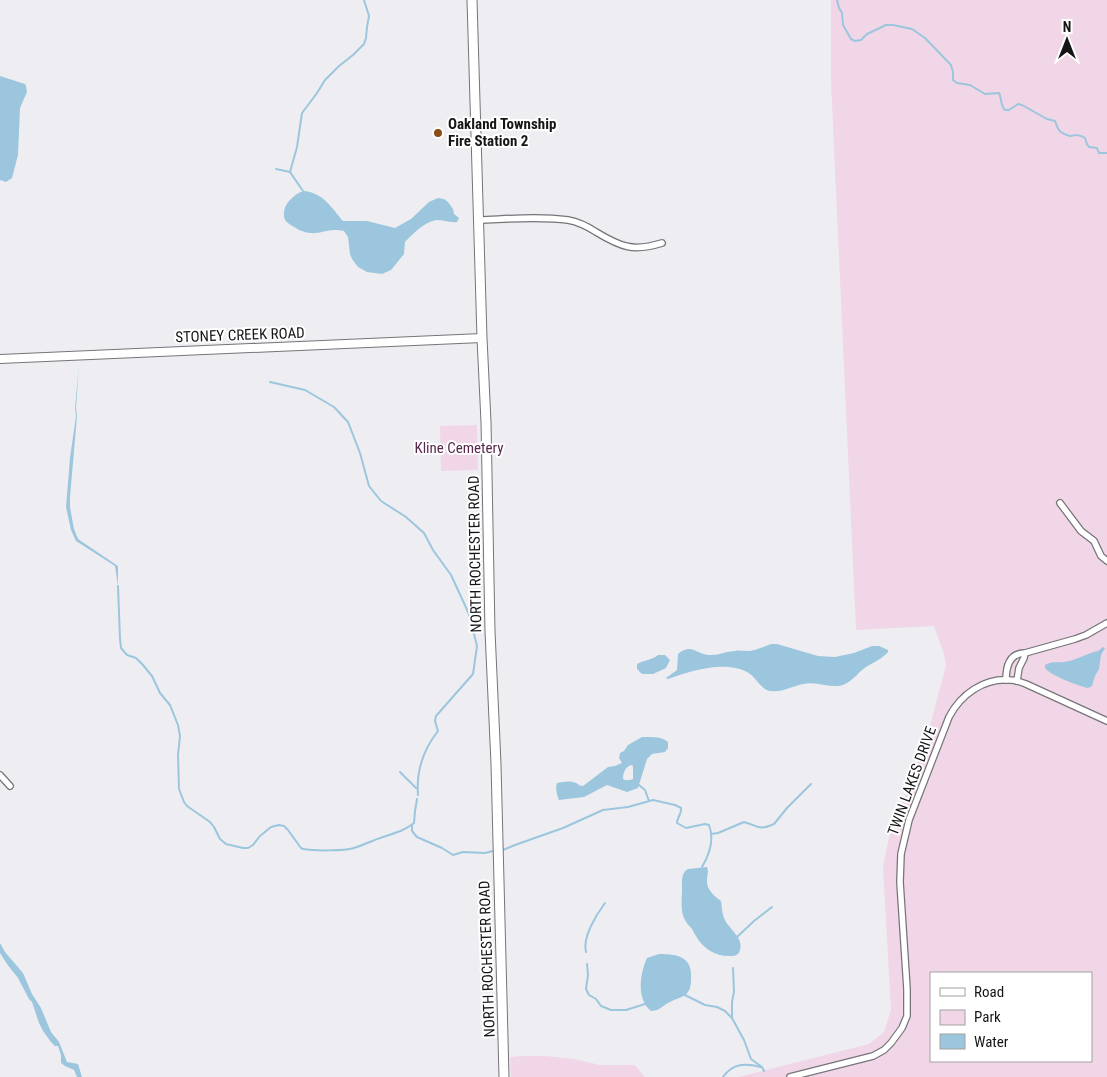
<svg xmlns="http://www.w3.org/2000/svg" width="1107" height="1077" viewBox="0 0 1107 1077" font-family="'Roboto Condensed',sans-serif">
<style>
.green{fill:#f1d6e8;fill-rule:evenodd}
.water{fill:#9bc6dd;fill-rule:evenodd}
.lines{fill:none;stroke-linecap:round;stroke-linejoin:round}
.stream{stroke:#9bc6dd;stroke-width:2}
.minor-casing{stroke:#757579;stroke-width:8}
.tertiary-casing{stroke:#757579;stroke-width:10}
.secondary-casing{stroke:#757579;stroke-width:11}
.minor{stroke:#fff;stroke-width:5.5}
.tertiary{stroke:#fff;stroke-width:8}
.secondary{stroke:#fff;stroke-width:9}
.poi-dot{fill:#8c4c15;stroke:#fff;stroke-width:2}
.labels{text-anchor:middle;dominant-baseline:central;stroke-width:4;stroke-linejoin:round;paint-order:stroke}
.poi-label{font-size:15px;font-weight:bold;fill:#151517;stroke:#fff;text-anchor:start}
.street-label{font-size:15px;fill:#151517;stroke:#fff}
.park-label{font-size:15px;fill:#57284c;stroke:#fff}
</style>
<rect width="100%" height="100%" fill="#eeeef2"/>
<g class="green">
<path d="M831,0H1107V1077H738L869,1044L884,1032L891,1010L883,867L890,833L926,741L946,665L943,651L934,626L856,630L831,82ZM931,973H1091V1061H931Z"/>
<path d="M477,425L478,470L441,471L440,426Z"/>
<path d="M521,1056H546L574,1059L600,1065H635L645,1077H511L510,1057Z"/>
</g>
<g class="water">
<path d="M0,76L25,84L26,86L27,92L20,108L18,155L12,178L6,182L0,180Z"/>
<path d="M305,191C324,194 331,207 343,221H367L395,228L411,219L429,202L438,198L444,199L448,202L453,209L454,214L459,218L457,222C450,223 443,220 436,220C424,222 413,234 405,242L404,254L391,270L382,274L367,272L358,267L352,259L350,254L348,237L344,231C324,226 316,241 294,227C291,225 287,223 285,220C282,213 285,206 289,201C294,196 298,192 305,191Z"/>
<path d="M79,364L76,408L77,416L70,497V507L74,529L78,539L118,566V586L115,566L76,541L71,530L66,507L70,458L76,416L75,408Z"/>
<path d="M771,644H777L818,656L835,657L854,653L872,646H879L888,650V652C882,659 874,662 866,667C857,673 850,685 838,686C827,687 815,681 803,684C793,686 781,693 770,691C762,690 756,678 750,674C728,659 691,671 668,679L666,678L677,670L678,654C693,642 697,656 711,655C720,655 727,651 735,651C739,650 743,651 747,651C755,651 763,647 771,644Z"/>
<path d="M1103,647L1105,648L1101,655L1099,669L1095,676L1092,686L1088,688C1079,686 1051,676 1045,668V665C1052,661 1057,663 1064,662C1075,661 1087,653 1098,651Z"/>
<path d="M658,655H665L670,660L666,668L653,674H642L637,669V664C644,660 652,660 658,655Z"/>
<path d="M642,737C652,737 661,736 668,742V748L665,752L652,754L647,759L638,788L627,792L607,785L584,797L559,800C557,795 555,789 557,783C563,782 570,780 576,783C582,786 576,785 583,786L608,767L615,766L622,763L619,758L620,753L624,751L628,745ZM631,765L633,766V779C630,780 626,781 623,779C623,773 625,767 631,765Z"/>
<path d="M707,867C709,872 707,874 707,880C706,889 714,896 721,901C722,908 722,914 725,920C729,929 744,938 740,950C739,954 736,956 731,956C717,957 703,949 696,936C694,934 694,932 692,929C690,926 687,924 685,920C680,911 682,899 682,889C682,882 681,872 688,869Z"/>
<path d="M0,943L5,952L23,973L32,994L41,1008L51,1032L59,1042L67,1062L78,1064L82,1077H77L74,1070L65,1066L61,1063V1055L58,1046H55L51,1042L43,1031L39,1023L32,1002L29,999L18,978L7,964L0,953Z"/>
<path d="M659,954C676,954 692,956 691,977C691,982 691,988 688,992C684,998 674,999 668,1003C661,1007 659,1011 651,1011C636,999 640,973 647,958Z"/>
</g>
<g class="lines">
<g class="stream">
<path d="M837,0L839,8L842,13L843,25L851,39L855,41L861,40L867,34L886,25H893L912,29L925,38L951,65L953,72V80L957,83L970,85L985,94L999,93C1002,98 1000,105 1005,110H1009L1018,104L1022,105L1047,119L1055,121C1059,131 1058,132 1070,136C1076,135 1079,134 1085,138L1087,144L1089,147L1097,148L1099,153H1107"/>
<path d="M276,169L290,172"/>
<path d="M303,191L290,172L297,147L302,113L317,93L325,80L339,66L353,55L364,44L366,38L367,27L369,16L364,0"/>
<path d="M270,382L305,390L334,407L348,422L360,453L369,486L381,501L406,517L424,533L433,550L451,575L469,614L477,646L473,674L436,716L435,721L438,731C423,750 416,770 418,795"/>
<path d="M118,586L120,639L121,648L127,655L136,658L143,665L152,676L160,693L170,705L178,725L180,736L178,755L179,789L184,802L187,806L210,822L214,827L220,839L226,844L243,848H248L253,845L260,836L271,827L279,825L284,826L288,830L301,848L303,849C314,851 344,851 354,848C364,845 373,840 383,837C395,833 404,831 414,823L415,811L417,799"/>
<path d="M400,772L416,788"/>
<path d="M639,785L645,790L649,801"/>
<path d="M412,825V831L417,837L442,848L453,855L463,852L485,853L493,851"/>
<path d="M711,834L718,833L744,822C759,826 758,831 774,824L787,808L811,784"/>
<path d="M503,850L515,845L563,828L603,810L628,807L653,800L675,805L681,808C682,814 677,817 677,823L686,828L705,824L709,825C715,840 709,855 702,867"/>
<path d="M737,937L754,921L772,907"/>
<path d="M586,952C582,938 596,915 605,903"/>
<path d="M587,964L588,975L586,989L589,995L596,999L601,1006L611,1010H626L645,1004"/>
<path d="M685,995L705,1005L717,1007L725,1011L732,1018L744,1040L751,1059L762,1067L764,1071"/>
<path d="M732,1017V1002L734,992L733,968"/>
<path d="M723,1077C733,1063 745,1063 761,1067"/>
</g>
<defs>
<g id="minor">
<path d="M479,220C508,219 539,216 568,220C579,222 587,226 596,232C621,247 633,252 662,243"/>
<path d="M1060,503L1081,531L1094,541L1101,556L1107,561"/>
<path d="M1006,680C1006,667 1009,653 1025,653L1075,639L1086,635L1107,623"/>
<path d="M1017,681L1019,668L1024,658L1025,653"/>
<path d="M0,775L10,786"/>
<path d="M790,1077L873,1056L884,1050L891,1043L902,1028L907,1016V989L900,882L901,854L909,820L949,717C961,694 984,678 1010,680C1016,680 1021,682 1026,684L1107,721"/>
</g>
<path id="tertiary" d="M0,359L482,338"/>
<path id="secondary" d="M472,0L482,338L486,422L490,631L496,764L504,1077"/>
</defs>
<use href="#minor" class="minor-casing"/>
<use href="#tertiary" class="tertiary-casing"/>
<use href="#secondary" class="secondary-casing"/>
<use href="#minor" class="minor"/>
<use href="#tertiary" class="tertiary"/>
<use href="#secondary" class="secondary"/>
</g>
<circle class="poi-dot" cx="438" cy="133" r="5"/>
<g class="labels">
<g class="poi-label">
<text x="448" y="124">Oakland Township<tspan x="448" dy="17">Fire Station 2</tspan></text>
</g>
<g class="street-label">
<text transform="translate(240 335) rotate(-2)">STONEY CREEK ROAD</text>
<text transform="translate(475 554) rotate(-91)">NORTH ROCHESTER ROAD</text>
<text transform="translate(912 781) rotate(-70)">TWIN LAKES DRIVE</text>
<text transform="translate(487 959) rotate(-92)">NORTH ROCHESTER ROAD</text>
</g>
<g class="park-label">
<text x="459" y="448">Kline Cemetery</text>
</g>
</g>
<rect x="930" y="972" width="162" height="90" fill="#ffffff" stroke="#a1a1a2"/>
<rect x="940" y="988" width="25" height="8" fill="#ffffff" stroke="#a1a1a2"/>
<text x="974" y="997" font-size="15" fill="#151517">Road</text>
<rect x="940" y="1010" width="25" height="15" fill="#f1d6e8" stroke="#a1a1a2"/>
<text x="974" y="1022" font-size="15" fill="#151517">Park</text>
<rect x="940" y="1034" width="25" height="15" fill="#9bc6dd" stroke="#a1a1a2"/>
<text x="974" y="1047" font-size="15" fill="#151517">Water</text>
<g transform="translate(1067 40)" stroke="#ffffff" stroke-width="4" paint-order="stroke">
<path d="M0-4L9 19L0 12L-9 19Z" fill="#151517"/>
<text y="-8" font-size="14" font-weight="bold" text-anchor="middle" fill="#151517">N</text>
</g>
</svg>
